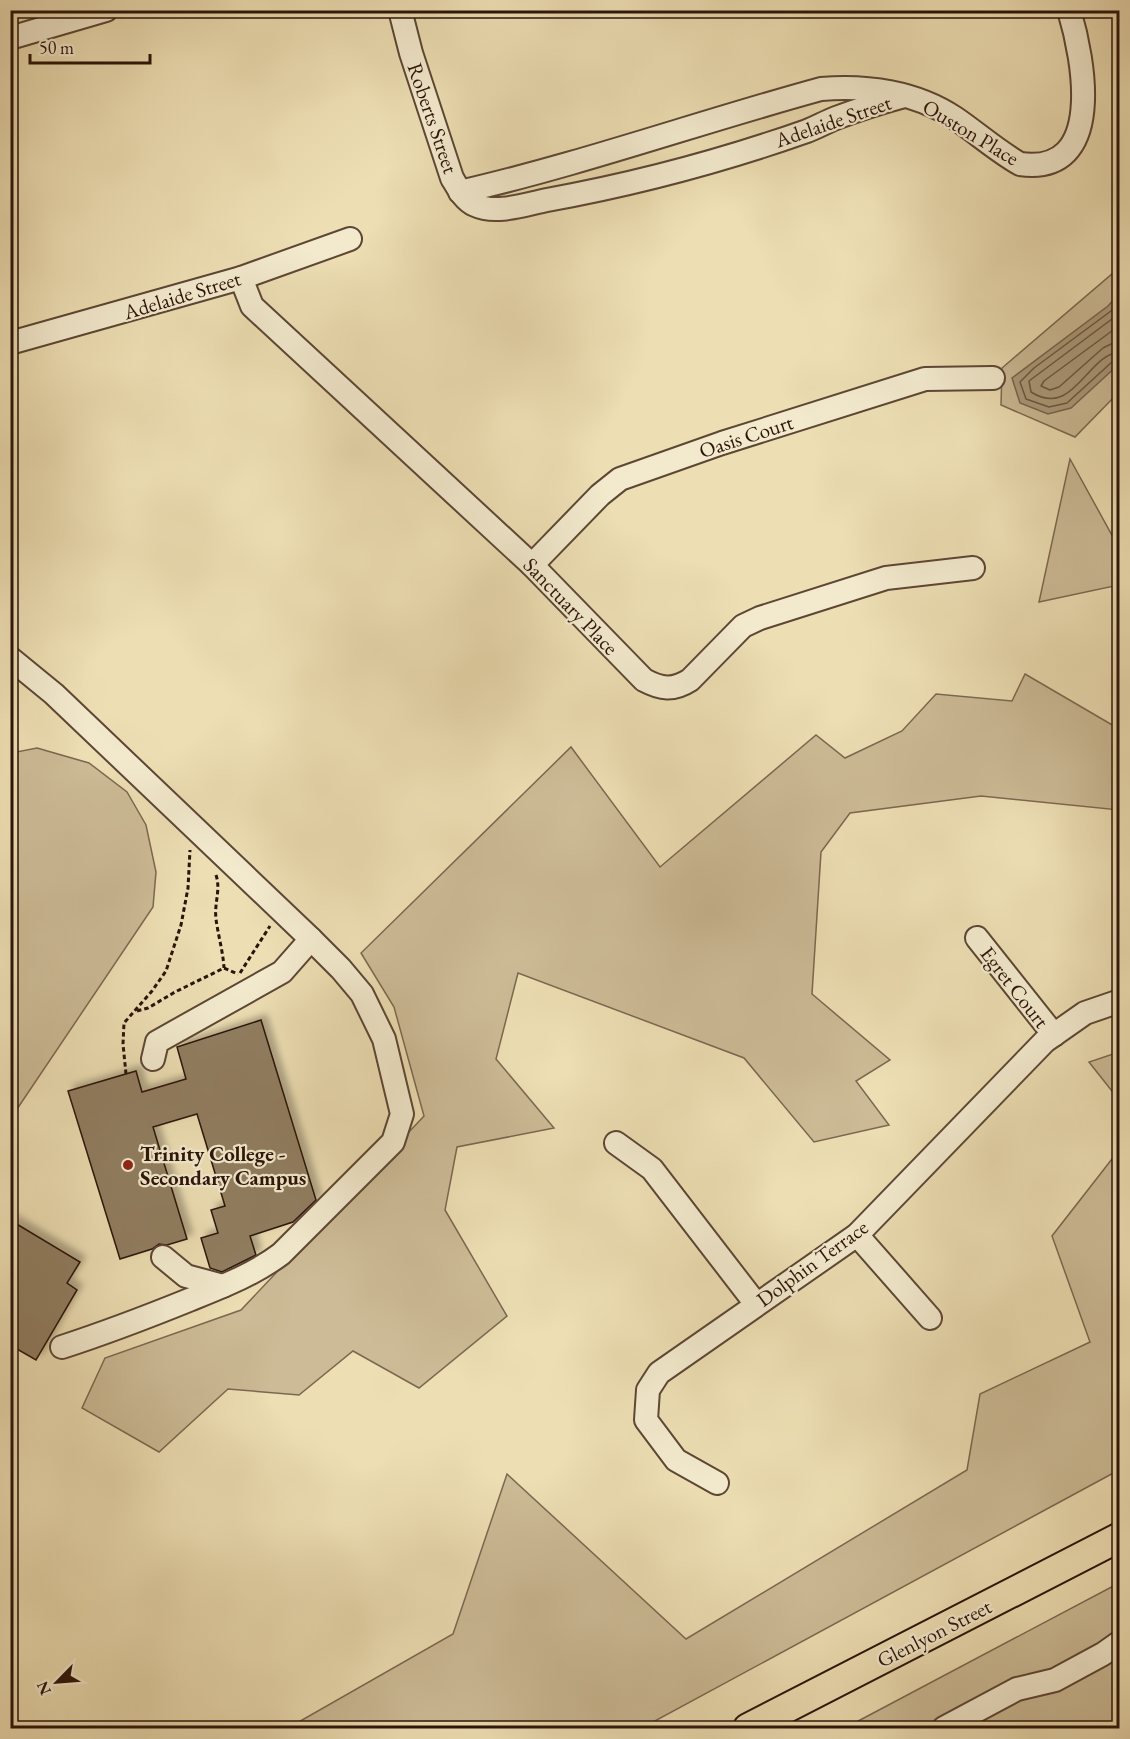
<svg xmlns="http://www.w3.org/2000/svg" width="1130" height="1739" viewBox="0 0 1130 1739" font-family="'EB Garamond',serif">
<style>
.green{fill:#ccbb96;stroke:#7c6750;stroke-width:1.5}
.water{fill:#ab9979;stroke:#78634c;stroke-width:1.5}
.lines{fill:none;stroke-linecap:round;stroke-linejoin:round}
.shore{stroke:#6b5641;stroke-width:1.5}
.building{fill:#907d61;stroke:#2b1309;stroke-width:1.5;filter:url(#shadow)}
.minor-casing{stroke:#5c4634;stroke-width:26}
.major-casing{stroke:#2b1309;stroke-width:32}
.path{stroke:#2b1309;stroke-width:3;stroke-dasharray:4.5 3;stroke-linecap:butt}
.minor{stroke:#f3eace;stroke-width:22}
.major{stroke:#eddeb3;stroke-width:28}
.poi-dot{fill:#8f2418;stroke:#f3eace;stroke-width:2}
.labels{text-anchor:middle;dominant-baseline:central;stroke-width:4.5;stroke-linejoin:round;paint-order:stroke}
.street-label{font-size:21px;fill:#2b1309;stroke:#f3eace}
.poi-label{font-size:21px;font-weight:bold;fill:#2b1309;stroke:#f3eace;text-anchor:start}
</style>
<defs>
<filter id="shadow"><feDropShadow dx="5.5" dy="-5.5" stdDeviation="3" flood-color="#0004"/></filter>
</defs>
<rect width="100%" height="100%" fill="#eddeb3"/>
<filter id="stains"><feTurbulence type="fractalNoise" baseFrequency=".00333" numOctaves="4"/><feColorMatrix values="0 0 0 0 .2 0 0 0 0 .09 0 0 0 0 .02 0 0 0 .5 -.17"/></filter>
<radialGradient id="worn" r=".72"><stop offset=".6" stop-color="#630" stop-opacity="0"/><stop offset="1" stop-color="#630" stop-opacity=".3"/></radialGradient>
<g class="green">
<path d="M1119,268V392L1075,437L1001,405L1002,368Z"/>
<path d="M1070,459L1119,548V585L1039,602Z"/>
<path d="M1025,674L1114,726L1119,722V810L981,796L850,813L821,852L812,994L890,1060L856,1081L889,1125L814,1142L744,1058L518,973L496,1059L554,1128L457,1147L445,1210L507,1316L419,1388L353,1351L299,1395L228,1389L159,1452L82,1408L105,1358L241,1310L424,1116L394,1007L361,953L571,747L660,867L816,735L845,758L902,731L936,694L1012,701Z"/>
<path d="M37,748L89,763L127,792L146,825L156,872L153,907L11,1118V753Z"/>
<path d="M1119,1052H1120L1119,1100L1089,1062Z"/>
<path d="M1119,1150V1470L642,1728H288L453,1634L507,1474L686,1639L967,1470L980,1394L1090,1342L1052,1236Z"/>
<path d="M1119,1583V1728H845Z"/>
</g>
<path class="water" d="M1119,294V364L1071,408L1048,414L1020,403L1012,378L1108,306Z"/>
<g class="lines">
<g class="shore">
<path d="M1120,303L1111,311L1034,368L1020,382L1026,399L1049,407L1067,403L1113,361L1120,360"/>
<path d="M1120,313L1029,381L1031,392C1074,419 1087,354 1120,352"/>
<path d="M1120,325L1044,381L1041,386L1050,390L1059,387L1103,348L1111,344L1120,343"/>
</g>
</g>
<g class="building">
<path d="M261,1020L316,1200L293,1222L250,1236L256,1255L222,1272L210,1268L201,1238L218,1233L211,1210L225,1206L197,1114L153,1127L187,1239L167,1245L159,1244L152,1249L120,1259L68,1091L136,1071L142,1092L186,1079L177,1047Z"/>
<path d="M10,1220L80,1262L67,1283L77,1290L36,1360L10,1345Z"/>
</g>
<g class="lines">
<defs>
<g id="minor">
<path d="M400,10L411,53L452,178C458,188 464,200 475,205C496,215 526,204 547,200C635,184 722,161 807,131C817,127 826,122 836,118C857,110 879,103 901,97"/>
<path d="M10,38L106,10"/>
<path d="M460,192C582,164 700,122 821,89C867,85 916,92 955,118C977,133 997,151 1020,164C1106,176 1084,60 1069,10"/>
<path d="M241,278L252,306L532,565L644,680C661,689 673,691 690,680L743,626L760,618L886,578L973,568"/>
<path d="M10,343L241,278L350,239"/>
<path d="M532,565L600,495L620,479L722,443L925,379L993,378"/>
<path d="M10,658L54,694L311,939L282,972L157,1042L153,1059"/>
<path d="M977,938L1054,1035"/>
<path d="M616,1143L652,1169L756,1304"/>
<path d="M857,1235L930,1318"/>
<path d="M163,1257L186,1276L223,1286"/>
<path d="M62,1347C105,1333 147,1317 189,1300C221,1287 253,1275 281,1254L393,1142L402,1114L384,1039L362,994L341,969L311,939"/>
<path d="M717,1483L676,1460L646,1420L648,1390L659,1373L857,1235L1045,1041L1085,1013L1120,1001"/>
<path d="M944,1728L1017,1689L1055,1680L1103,1654L1120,1642"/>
</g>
<path id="major" d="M748,1728L1120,1537"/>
</defs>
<use href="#minor" class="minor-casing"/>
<use href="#major" class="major-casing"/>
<g class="path">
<path d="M216,875C221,890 214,903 216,919C218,935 223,951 224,968"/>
<path d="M240,973L270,926"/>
<path d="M137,1011L148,1008L175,992L224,968L238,974"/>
<path d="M126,1074L123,1044L124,1023L152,991L166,971L181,925L188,888L190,850"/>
</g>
<use href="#minor" class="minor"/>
<use href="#major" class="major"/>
</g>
<circle class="poi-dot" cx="128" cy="1165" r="6"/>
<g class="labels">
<g class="street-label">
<text transform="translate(433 118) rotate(71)">Roberts Street</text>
<text transform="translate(833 121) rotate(-19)">Adelaide Street</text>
<text transform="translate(971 132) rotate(31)">Ouston Place</text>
<text transform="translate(182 295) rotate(-17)">Adelaide Street</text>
<text transform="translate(746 436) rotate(-18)">Oasis Court</text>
<text transform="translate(571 606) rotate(46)">Sanctuary Place</text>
<text transform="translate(1015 987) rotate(52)">Egret Court</text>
<text transform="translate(812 1263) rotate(-36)">Dolphin Terrace</text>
<text transform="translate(934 1633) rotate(-27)">Glenlyon Street</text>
</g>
<g class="poi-label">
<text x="140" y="1153">Trinity College -<tspan x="140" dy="24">Secondary Campus</tspan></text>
</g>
</g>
<rect width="1130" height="1739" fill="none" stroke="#eddeb3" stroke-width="36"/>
<rect x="12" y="12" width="1106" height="1715" fill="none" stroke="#2b1309" stroke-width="3"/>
<rect x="18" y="18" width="1094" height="1703" fill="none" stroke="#2b1309" stroke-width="1.5"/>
<g transform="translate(57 1682) rotate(245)" stroke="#f3eace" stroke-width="4.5" paint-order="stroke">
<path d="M0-4.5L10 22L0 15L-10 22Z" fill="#2b1309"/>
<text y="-9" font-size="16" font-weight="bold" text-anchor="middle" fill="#2b1309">N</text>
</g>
<path d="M30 54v9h120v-9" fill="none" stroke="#2b1309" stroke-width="3"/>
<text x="39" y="54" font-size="18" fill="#2b1309" stroke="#f3eace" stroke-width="4.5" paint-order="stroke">50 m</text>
<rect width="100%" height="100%" filter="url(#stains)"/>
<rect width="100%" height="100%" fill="url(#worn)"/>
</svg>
